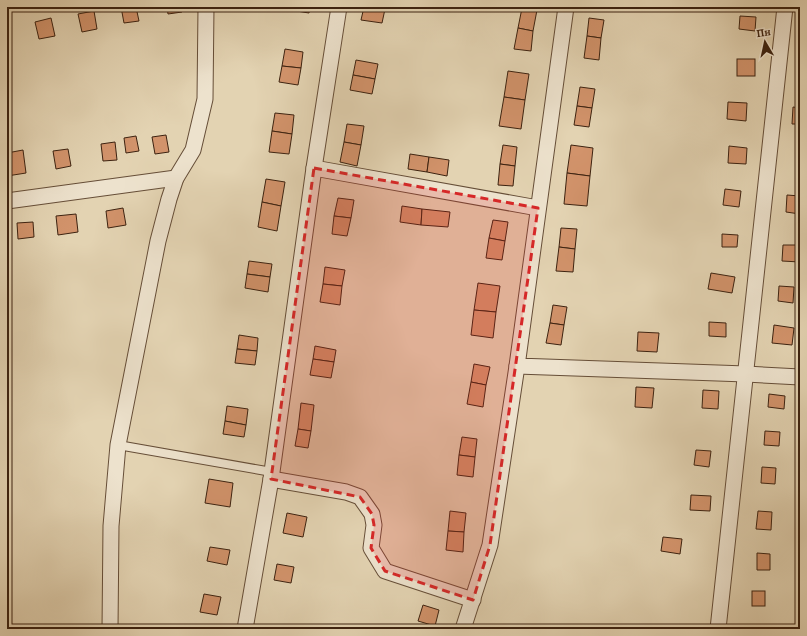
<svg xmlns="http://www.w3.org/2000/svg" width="807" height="636" viewBox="0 0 807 636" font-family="Alegreya,serif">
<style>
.building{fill:#d2936b;stroke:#3c2210}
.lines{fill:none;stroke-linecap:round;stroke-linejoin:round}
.lane-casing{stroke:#664e38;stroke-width:10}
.street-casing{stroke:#664e38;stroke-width:17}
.lane{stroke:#ede2cd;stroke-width:8}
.street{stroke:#ede2cd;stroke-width:15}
.marked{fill:#d62828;fill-opacity:0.2;stroke:#d62828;stroke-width:3;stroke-dasharray:8 5;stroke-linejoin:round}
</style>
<rect width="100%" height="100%" fill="#e3d3b2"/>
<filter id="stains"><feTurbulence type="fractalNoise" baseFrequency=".005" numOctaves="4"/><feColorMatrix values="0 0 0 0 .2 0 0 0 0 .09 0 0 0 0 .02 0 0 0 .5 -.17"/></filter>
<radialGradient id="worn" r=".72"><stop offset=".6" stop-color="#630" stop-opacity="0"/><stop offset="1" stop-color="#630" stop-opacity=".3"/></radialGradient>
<g class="building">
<path d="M121,7H136L139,21L124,23Z"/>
<path d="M167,7H181L182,12L168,14Z"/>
<path d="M291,7H310L309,13L290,10Z"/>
<path d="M364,7L385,9L382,23L361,20Z"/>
<path d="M522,8L537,10L533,31L518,28Z"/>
<path d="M94,11L97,29L82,32L78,14Z"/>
<path d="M740,16L756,17L755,31L739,29Z"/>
<path d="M51,18L55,36L39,39L35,22Z"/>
<path d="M589,18L604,20L601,38L587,36Z"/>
<path d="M518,28L533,31L531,51L514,49Z"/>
<path d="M587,36L601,38L599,60L584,58Z"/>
<path d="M285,49L303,52L301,68L282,66Z"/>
<rect x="737" y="59" width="18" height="17"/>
<path d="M356,60L378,64L375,79L353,75Z"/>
<path d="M799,63H800V79H798Z"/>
<path d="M282,66L301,68L298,85L279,82Z"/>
<path d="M508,71L529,74L525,100L504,97Z"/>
<path d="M353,75L375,79L372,94L350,90Z"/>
<path d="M580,87L595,89L592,108L577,106Z"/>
<path d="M504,97L525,100L521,129L499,126Z"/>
<path d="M728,102L747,103L746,121L727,119Z"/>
<path d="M577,106L592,108L589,127L574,125Z"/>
<path d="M793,107L800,108V124H792Z"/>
<path d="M275,113L294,115L292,134L272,131Z"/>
<path d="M347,124L364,126L361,145L344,142Z"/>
<path d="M272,131L292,134L289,154L269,152Z"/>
<path d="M166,135L169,152L155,154L152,137Z"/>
<path d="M136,136L139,151L126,153L124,138Z"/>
<path d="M115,142L117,160L103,161L101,144Z"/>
<path d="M344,142L361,145L357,166L340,162Z"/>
<path d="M503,145L517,147L515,166L500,164Z"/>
<path d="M571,145L593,148L590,176L567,173Z"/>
<path d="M729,146L747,148L746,164L728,163Z"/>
<path d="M68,149L71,166L56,169L53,151Z"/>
<path d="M23,150L26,173L7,176V153Z"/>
<path d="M410,154L429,157L427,172L408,169Z"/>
<path d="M429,157L449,160L447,176L427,172Z"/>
<path d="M500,164L515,166L513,186L498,185Z"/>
<path d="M567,173L590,176L587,206L564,204Z"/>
<path d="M266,179L285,182L281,206L262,202Z"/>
<path d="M725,189L741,191L739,207L723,205Z"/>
<path d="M787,195L800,196V214L786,212Z"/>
<path d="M338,198L354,200L351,218L334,216Z"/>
<path d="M262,202L281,206L277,231L258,227Z"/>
<path d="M402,206L422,209L421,225L400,222Z"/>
<path d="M123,208L126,225L108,228L106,211Z"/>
<path d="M422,209L450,212L448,227L421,225Z"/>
<path d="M76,214L78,232L58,235L56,216Z"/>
<path d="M334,216L351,218L347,236L332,234Z"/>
<path d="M493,220L508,222L505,241L489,238Z"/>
<path d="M33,222L34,237L18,239L17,223Z"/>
<path d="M561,228L577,229L575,249L559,247Z"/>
<path d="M722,234L738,235L737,247H722Z"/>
<path d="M489,238L505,241L502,260L486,258Z"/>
<path d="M783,245H800V262L782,261Z"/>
<path d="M559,247L575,249L573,272L556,271Z"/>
<path d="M249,261L272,264L270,277L247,274Z"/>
<path d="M325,267L345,270L342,286L323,284Z"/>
<path d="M711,273L735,277L732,293L708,289Z"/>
<path d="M247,274L270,277L268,292L245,288Z"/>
<path d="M478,283L500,286L496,312L474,310Z"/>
<path d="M323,284L342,286L340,305L320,302Z"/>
<path d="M779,286L794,287L793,303L778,301Z"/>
<path d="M553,305L567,307L564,325L550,323Z"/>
<path d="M474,310L496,312L493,338L471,335Z"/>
<path d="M709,322L726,323V337L709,336Z"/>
<path d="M550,323L564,325L561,345L546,343Z"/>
<path d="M774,325L794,328L792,345L772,343Z"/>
<path d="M638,332L659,333L657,352L637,351Z"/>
<path d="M239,335L258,338L257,351L237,349Z"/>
<path d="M315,346L336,350L334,362L313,359Z"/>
<path d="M237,349L257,351L255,365L235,363Z"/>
<path d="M313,359L334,362L331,378L310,375Z"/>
<path d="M474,364L490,367L486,385L471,382Z"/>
<path d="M471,382L486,385L483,407L467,404Z"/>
<path d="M636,387L654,388L652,408L635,407Z"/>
<path d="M703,390L719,391L718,409L702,408Z"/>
<path d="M769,394L785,396L784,409L768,407Z"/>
<path d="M301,403L314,405L311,431L298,429Z"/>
<path d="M227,406L248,409L246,425L225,421Z"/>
<path d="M225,421L246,425L244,437L223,434Z"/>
<path d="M298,429L311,431L308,448L295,446Z"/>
<path d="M765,431L780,432L779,446L764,445Z"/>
<path d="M462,437L477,439L475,457L459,455Z"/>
<path d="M696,450L711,451L709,467L694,465Z"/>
<path d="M459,455L475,457L473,477L457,475Z"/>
<path d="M762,467L776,468L775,484L761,483Z"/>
<path d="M209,479L233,483L230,507L205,503Z"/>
<path d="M691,495L711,496L710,511L690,510Z"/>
<path d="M450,511L466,513L464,532L448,531Z"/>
<path d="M758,511L772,512L771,530L756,529Z"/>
<path d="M287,513L307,517L303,537L283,533Z"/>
<path d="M448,531L464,532L463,552L446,550Z"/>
<path d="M663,537L682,539L680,554L661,551Z"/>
<path d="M210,547L230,550L227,565L207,561Z"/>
<path d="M757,553L770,554V570H757Z"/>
<path d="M277,564L294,567L291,583L274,580Z"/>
<rect x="752" y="591" width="13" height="15"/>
<path d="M204,594L221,597L217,615L200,612Z"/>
<path d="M423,605L439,610L435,626L418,621Z"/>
</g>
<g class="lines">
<defs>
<path id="lane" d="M118,445L272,472"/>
<g id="street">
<path d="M566,7L517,366L746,374L800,377"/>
<path d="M314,168L538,208"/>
<path d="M7,201L176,178"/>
<path d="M271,479L346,492L360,497L372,514L374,525L371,548L385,571L473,600"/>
<path d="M110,629L111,526L118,445L158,241L169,199L176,178L193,150L205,99L206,7"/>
<path d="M245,629L271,479L314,168L339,7"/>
<path d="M463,629L490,545L517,366"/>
<path d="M718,629L785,7"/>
</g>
</defs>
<use href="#lane" class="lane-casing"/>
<use href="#street" class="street-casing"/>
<use href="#lane" class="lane"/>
<use href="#street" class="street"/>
</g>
<path class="marked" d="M314,168L538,208L490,545L473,600L385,571L371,548L374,525L372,514L360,497L271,479Z"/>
<rect width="807" height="636" fill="none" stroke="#e3d3b2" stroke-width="24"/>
<rect x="8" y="8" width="791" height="620" fill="none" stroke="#3c2210" stroke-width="2"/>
<rect x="12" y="12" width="783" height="612" fill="none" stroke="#3c2210"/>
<g transform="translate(765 42) rotate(351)" stroke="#ede2cd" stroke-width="3" paint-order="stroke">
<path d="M0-3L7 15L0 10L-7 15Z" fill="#3c2210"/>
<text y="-6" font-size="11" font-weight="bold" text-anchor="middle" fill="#3c2210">Пн</text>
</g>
<rect width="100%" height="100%" filter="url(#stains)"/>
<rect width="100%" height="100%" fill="url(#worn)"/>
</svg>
